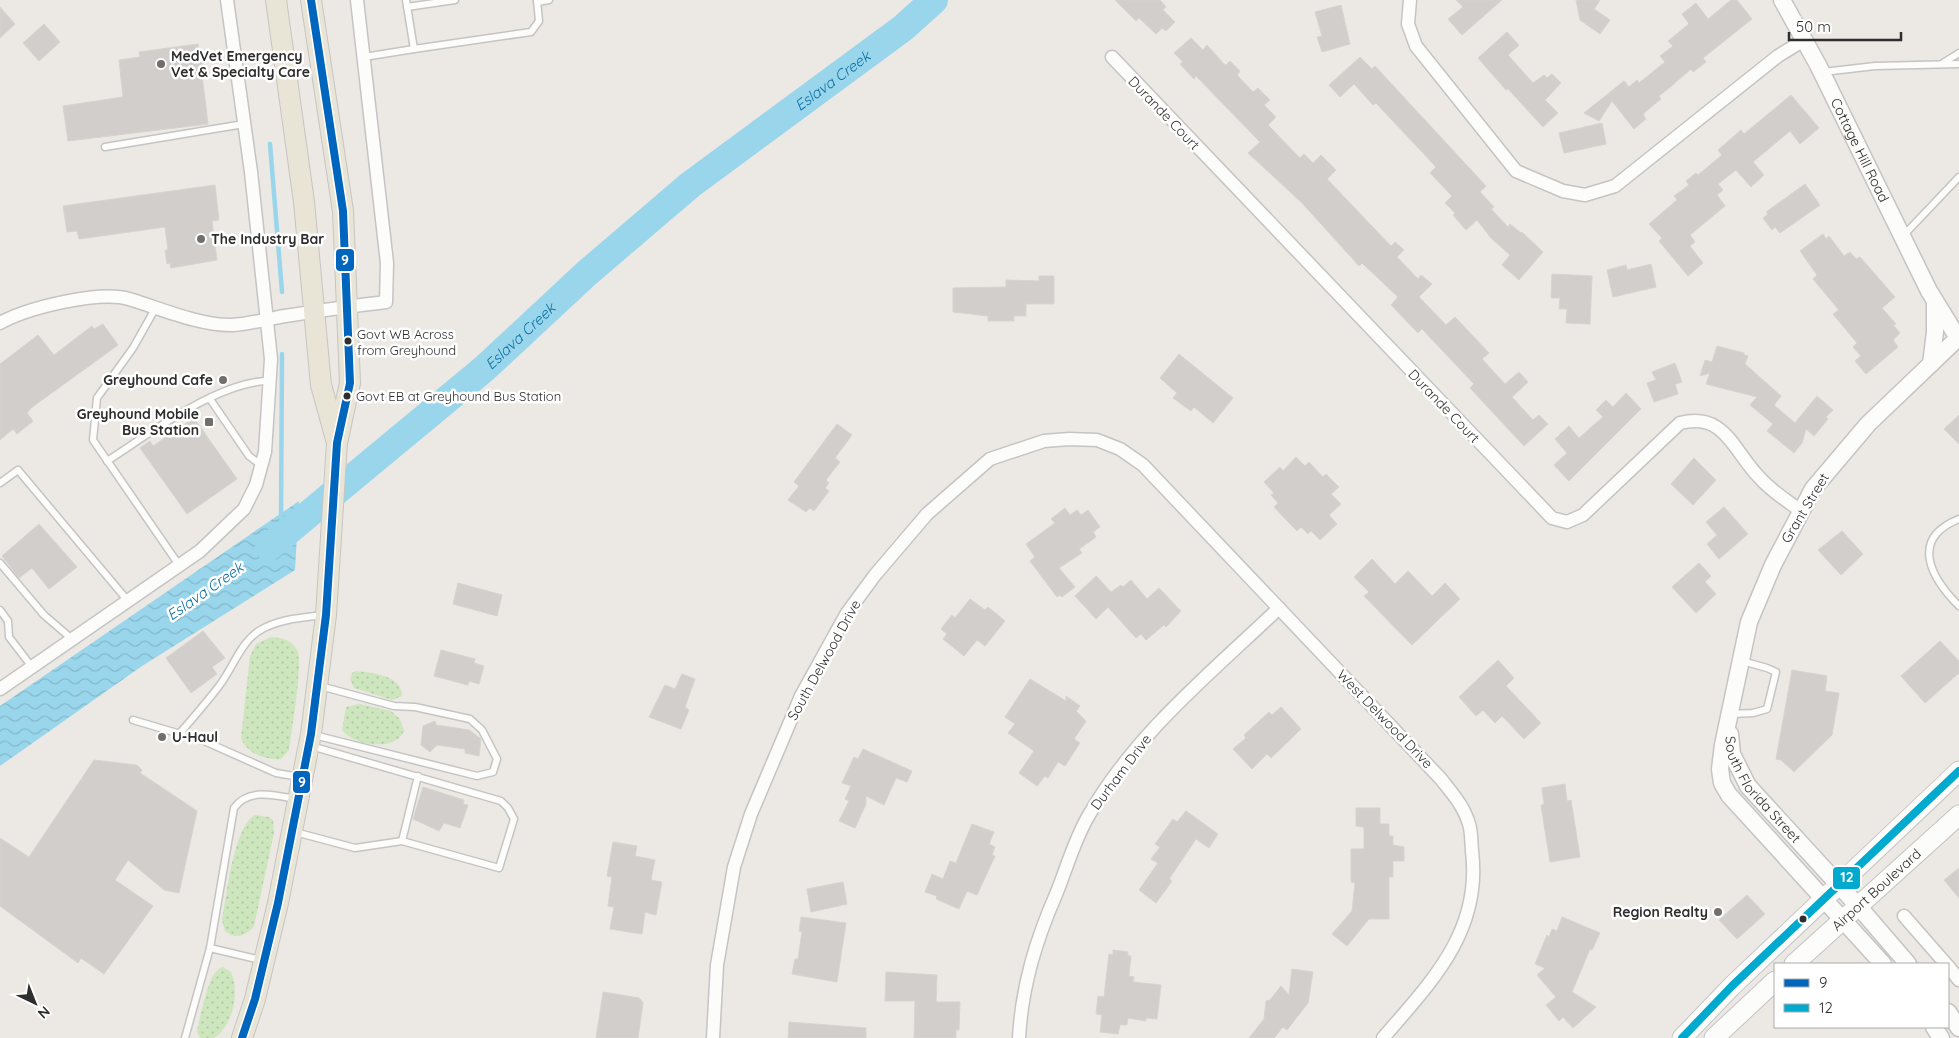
<svg xmlns="http://www.w3.org/2000/svg" width="1959" height="1038" viewBox="0 0 1959 1038" font-family="Quicksand,sans-serif">
<style>
.grass{fill:url(#grass-dots)}
.water{fill:url(#water-waves)}
.lines{fill:none;stroke-linecap:round;stroke-linejoin:round}
.stream{stroke:#99d6ec;stroke-width:4.5}
.river{stroke:#99d6ec;stroke-width:28}
.building{fill:#d1cecb;stroke:#d7d4d0}
.service-casing{stroke:#c5c4c5;stroke-width:9}
.minor-casing{stroke:#c5c4c5;stroke-width:15}
.tertiary-casing{stroke:#c5c4c5;stroke-width:19}
.secondary-casing{stroke:#c5c4c5;stroke-width:21}
.primary-casing{stroke:#c6c5c4;stroke-width:22}
.service{stroke:#fcfcfb;stroke-width:6}
.minor{stroke:#fcfcfb;stroke-width:12}
.tertiary{stroke:#fcfcfb;stroke-width:16}
.secondary{stroke:#fcfcfb;stroke-width:19}
.primary{stroke:#e8e4d6;stroke-width:20}
.bus-1-casing{stroke:#fff;stroke-width:11}
.bus-2-casing{stroke:#fff;stroke-width:11}
.bus-1{stroke:#0065bd;stroke-width:8}
.bus-2{stroke:#00a9ce;stroke-width:8}
.poi-dot{fill:#706f6e;stroke:#fff;stroke-width:2}
.bus-dot{fill:#2e2e2e;stroke:#fff;stroke-width:2}
.labels{text-anchor:middle;dominant-baseline:central;stroke-width:5;stroke-linejoin:round;paint-order:stroke}
.bus-label{font-size:13px;fill:#2e2e2e;stroke:#fff;text-anchor:start}
.poi-label{font-size:14px;font-weight:bold;fill:#2e2e2e;stroke:#fff;text-anchor:start}
.street-label{font-size:14px;fill:#2e2e2e;stroke:#fff}
.water-label{font-size:15px;font-style:italic;fill:#0d6fa3;stroke:#fff}
.line-badge{stroke:#fff;stroke-width:2}
.badge-label{font-size:14px;text-anchor:middle;font-weight:bold;fill:#fff}
</style>
<defs>
<pattern id="grass-dots" width="8" height="8" patternUnits="userSpaceOnUse" patternTransform="scale(1.25)"><rect width="8" height="8" fill="#cee6be"/><path d="M2 2h.1M6 6h.1" fill="none" stroke="#b1c6a4" stroke-width="1.8" stroke-linecap="round"/></pattern>
<pattern id="water-waves" width="16" height="10" patternUnits="userSpaceOnUse" patternTransform="scale(1.25)"><rect width="16" height="10" fill="#99d6ec"/><path d="M0 5q4-4 8 0t8 0" fill="none" stroke="#84b8cb"/></pattern>
</defs>
<rect width="100%" height="100%" fill="#ece8e4"/>
<g class="grass">
<path d="M271,637C282,638 291,639 297,650C304,661 291,733 289,750L281,759C266,761 246,753 241,738L250,656L256,644Z"/>
<path d="M356,671C373,673 402,675 402,696L392,700L354,688L350,679L352,673Z"/>
<path d="M360,704L391,711L400,719L404,731C395,752 354,746 342,730L346,707Z"/>
<path d="M255,815L269,817L273,820L274,833L254,926C246,936 236,940 225,931L222,920C227,895 233,828 255,815Z"/>
<path d="M223,967L231,972C240,992 233,1026 214,1038H200L197,1032L198,1026C202,1012 208,970 223,967Z"/>
</g>
<path class="water" d="M299,501L295,570L142,666L0,766V706Z"/>
<g class="lines">
<g class="stream">
<path d="M270,144L282,292"/>
<path d="M281,518L282,354"/>
</g>
<path class="river" id="s1" d="M269,547L485,368L587,273L690,185L903,28L934,0"/>
</g>
<g class="building">
<path d="M1115,0H1160L1166,7L1163,10L1175,22L1166,31L1162,28L1156,34L1139,18L1136,21Z"/>
<path d="M1456,0H1502L1462,35L1448,19L1463,7Z"/>
<path d="M1576,0H1600L1594,9L1610,20L1600,34L1580,20Z"/>
<path d="M1731,0H1737L1752,19L1703,58L1706,62L1693,72L1691,69L1669,88L1659,96L1661,99L1645,112L1643,115L1646,119L1634,129L1612,101L1599,121L1584,113L1624,81L1629,87L1637,80L1639,83L1665,62L1660,56L1673,46L1668,41L1689,24L1682,14L1696,3L1708,19Z"/>
<path d="M1341,5L1350,44L1322,52L1317,37L1322,36L1315,12Z"/>
<path d="M0,7L15,24L0,38Z"/>
<path d="M44,24L60,42L39,61L23,43Z"/>
<path d="M1507,32L1519,45L1508,55L1533,83L1544,75L1547,78L1552,74L1561,83L1545,100L1558,113L1543,127L1508,89L1506,90L1478,58Z"/>
<path d="M1191,38L1203,50L1207,45L1224,64L1226,65L1230,61L1240,71L1237,75L1253,92L1258,88L1270,100L1264,105L1276,117L1268,125L1300,158L1304,154L1313,163L1321,155L1336,170L1327,179L1391,246L1395,242L1404,250L1397,257L1418,279L1421,275L1432,284L1419,297L1446,325L1455,317L1489,353L1482,359L1505,384L1519,372L1528,382L1512,397L1533,420L1539,415L1548,424L1524,446L1470,388L1474,384L1422,329L1418,333L1391,305L1398,297L1362,263L1359,266L1302,203L1248,153L1260,142L1196,76L1194,79L1180,64L1183,62L1174,53Z"/>
<path d="M198,44L200,56L202,55L204,67H201L208,124L68,141L63,106L123,97L119,60L140,57L139,52Z"/>
<path d="M1360,57L1372,69L1375,66L1486,186L1480,192L1494,207L1491,209L1508,227L1510,224L1521,233L1522,232L1543,252L1519,280L1502,265L1510,255L1491,238L1477,220L1466,230L1453,215L1455,213L1445,203L1452,196L1430,173L1436,167L1376,103L1373,105L1354,84L1340,97L1329,85Z"/>
<path d="M1791,95L1819,128L1800,144L1790,131L1753,162L1764,175L1751,187L1736,170L1718,184L1723,190L1717,195L1725,206L1690,235L1695,242L1690,246L1703,263L1688,276L1659,241L1662,238L1649,224L1677,200L1674,196L1689,185L1686,181L1696,173L1698,175L1722,155L1718,150L1741,130L1744,134Z"/>
<path d="M1602,123L1606,144L1564,153L1559,133Z"/>
<path d="M1805,184L1820,205L1780,233L1775,227L1772,230L1763,218L1768,214L1766,212Z"/>
<path d="M215,185L219,220L212,221L217,260L171,268L170,263L167,264L165,250H168L165,227L79,239L77,231L67,232L63,206Z"/>
<path d="M1823,234L1826,239L1829,236L1844,256L1850,252L1856,259L1860,257L1895,297L1882,308L1896,324L1893,325L1900,333L1893,340L1898,347L1866,374L1855,361L1861,356L1853,347L1857,343L1833,314L1839,310L1813,279L1817,275L1800,251Z"/>
<path d="M1651,264L1656,287L1613,297L1607,270L1626,265L1627,270Z"/>
<path d="M1552,274L1592,276L1590,324L1566,323L1567,309H1559L1560,298H1551Z"/>
<path d="M1039,276H1054V304H1026V316H1014V321H988V316L953,312V288L1006,287V280L1039,281Z"/>
<path d="M103,324L118,345L31,408L27,413L33,421L17,434L13,429L0,440V364L38,335L54,355L92,326L94,329Z"/>
<path d="M1717,346L1744,353V355L1748,356L1745,364L1781,396L1774,405L1795,423L1817,396L1833,410L1826,417L1828,419L1814,436L1806,429L1802,443L1794,453L1767,431L1773,424L1750,405L1757,397L1706,384L1710,373L1700,376L1705,360L1712,362Z"/>
<path d="M1179,354L1233,398L1213,423L1194,407L1191,411L1173,398L1177,393L1160,378Z"/>
<path d="M1675,363L1682,382L1675,384L1678,394L1654,402L1647,383L1656,380L1652,372Z"/>
<path d="M1626,393L1641,409L1569,481L1554,465L1567,453L1555,439L1569,426L1579,438L1603,417L1596,410L1606,400L1613,407Z"/>
<path d="M1959,415V444L1944,429Z"/>
<path d="M194,418L237,479L187,514L140,448L150,441L153,446Z"/>
<path d="M837,424L852,435L835,458L840,462L826,480L829,483L825,488L829,491L814,511L810,508L806,512L788,500L799,486L794,482Z"/>
<path d="M1296,457L1305,466L1309,462L1323,477L1326,474L1339,487L1331,494L1341,504L1329,515L1337,524L1320,540L1311,531L1308,534L1301,527L1297,531L1290,524L1274,507L1278,503L1271,495L1274,493L1264,482L1280,467L1283,471Z"/>
<path d="M1694,458L1716,480L1693,505L1671,484Z"/>
<path d="M1724,507L1748,534L1719,559L1707,544L1717,535L1706,522Z"/>
<path d="M1065,508L1070,515L1077,510L1081,515L1088,510L1100,527L1093,532L1096,537L1079,549L1082,553L1059,568L1075,587L1062,597L1060,595L1057,597L1030,561L1035,557L1026,544L1055,523L1051,519Z"/>
<path d="M39,524L77,567L49,589L32,568L19,578L2,556Z"/>
<path d="M1842,531L1863,554L1841,575L1818,550Z"/>
<path d="M1372,559L1395,584L1408,571L1432,596L1445,583L1460,599L1412,645L1364,596L1369,592L1354,577Z"/>
<path d="M1699,563L1711,576L1705,582L1716,594L1696,613L1672,587Z"/>
<path d="M1096,576L1111,592L1121,585L1123,587L1131,580L1147,599L1159,588L1181,611L1166,627L1164,625L1146,640L1141,634L1136,638L1108,607L1096,619L1075,596Z"/>
<path d="M458,583L502,595L497,616L453,604Z"/>
<path d="M970,599L985,610L988,607L1005,621L985,646L977,640L964,656L943,639L947,634L941,629L952,615L955,618Z"/>
<path d="M203,631L225,658L212,667L217,674L191,693L166,658Z"/>
<path d="M1940,641L1959,661V673L1925,703L1901,676Z"/>
<path d="M441,650L475,659L474,663L484,666L479,684L469,681L468,685L434,676Z"/>
<path d="M1498,660L1514,678L1506,686L1541,723L1524,739L1502,716L1495,723L1483,710L1476,716L1459,697Z"/>
<path d="M1792,670L1827,676L1825,691L1839,693L1832,735L1794,772L1781,760L1776,759Z"/>
<path d="M682,674L695,679L685,707L689,710L681,729L649,717L665,685L675,689Z"/>
<path d="M1030,679L1066,701V696L1080,706L1076,711L1086,721L1074,739L1080,743L1065,766L1058,762L1048,778L1045,776L1037,786L1019,773L1034,751L1008,733L1015,724L1005,717Z"/>
<path d="M1281,707L1301,729L1271,758L1267,754L1252,769L1233,749L1246,738L1244,735L1269,712L1272,715Z"/>
<path d="M435,721L436,725L469,730L481,739L479,756L465,753V749L437,745L430,752L421,745L423,726Z"/>
<path d="M863,749L912,771L907,782L896,778L884,805L866,796V804L855,828L839,821L849,801L845,799L851,786L842,783L854,757L858,759Z"/>
<path d="M94,760L137,765L142,770L140,773L197,811L179,893L164,890L128,860L115,880L153,906L104,974L81,958L78,963L0,906V838L29,857Z"/>
<path d="M1565,784L1567,801L1571,800L1580,857L1550,862L1541,805L1544,804L1542,788Z"/>
<path d="M423,787L464,800L463,804L468,805L460,828L444,823L439,831L413,819Z"/>
<path d="M1356,808H1380V824H1389V836H1393V845L1404,847V861H1393V877H1389V919H1369L1347,946L1332,934L1352,911L1355,883L1351,882V849H1364V827L1356,826Z"/>
<path d="M1186,811L1218,834L1209,848L1196,839L1169,879L1172,881L1156,903L1139,890L1158,863L1151,859L1160,847L1155,844L1173,819L1177,822Z"/>
<path d="M972,824L994,832L989,844L995,847L992,855L995,856L977,895L967,891L959,909L936,899L937,896L925,892L932,874L943,879L950,861L956,863Z"/>
<path d="M613,842L637,846L635,856L655,860L651,880L662,882L656,915L645,912L642,934L610,929L614,907L608,906L612,877L607,876Z"/>
<path d="M1959,868V898L1944,880Z"/>
<path d="M843,882L847,904L811,912L807,889Z"/>
<path d="M1747,895L1765,914L1737,939L1719,920Z"/>
<path d="M801,917L846,923L837,982L792,974L795,959H798L802,932L799,931Z"/>
<path d="M1562,917L1600,933L1592,950L1590,949L1572,992L1596,1007L1573,1028L1563,1017L1559,1021L1546,1005L1556,997L1537,975L1545,968L1535,964L1547,935L1549,937L1552,929L1557,931Z"/>
<path d="M1113,950L1128,952V956H1131L1129,976L1134,977L1133,982L1161,985L1157,1019L1146,1018V1021L1128,1018L1127,1025H1120L1118,1034L1100,1032L1102,1015L1096,1014L1098,996L1104,997L1109,954L1113,955Z"/>
<path d="M1292,969L1313,972L1308,1003L1287,1030L1283,1027L1274,1038H1249L1264,1019L1266,1001L1270,1000L1281,986L1289,995Z"/>
<path d="M886,972L937,975L936,1002H960L959,1030H956V1038H914L915,1001H885Z"/>
<path d="M603,992L639,998L642,1001L643,1003L638,1038H596Z"/>
<path d="M789,1022L866,1028V1038H788Z"/>
</g>
<g class="lines">
<defs>
<g id="service">
<path d="M406,0L414,49L531,32L539,21L537,0"/>
<path d="M537,2L549,0"/>
<path d="M407,7L455,0"/>
<path d="M364,57L414,49"/>
<path d="M1943,63L1959,53"/>
<path d="M1823,72L1875,66L1959,64"/>
<path d="M105,147L244,124"/>
<path d="M1903,236L1959,177"/>
<path d="M155,309L133,348L97,398L93,440L179,565"/>
<path d="M210,399L249,456L261,465"/>
<path d="M107,461C149,434 219,381 269,381"/>
<path d="M0,483L18,470L128,601"/>
<path d="M1959,519C1909,539 1931,578 1959,606"/>
<path d="M0,563L44,615L72,639"/>
<path d="M0,610L8,621L9,637L32,667"/>
<path d="M1731,714L1753,713L1767,709L1776,672L1767,668L1742,661"/>
<path d="M133,720L204,741L276,773L300,777"/>
<path d="M179,734C193,718 207,702 219,686C234,667 241,639 264,628C282,619 304,617 324,615"/>
<path d="M314,735L477,776L493,772L497,759L482,730L470,719L415,707L394,706L320,686"/>
<path d="M295,832L355,848L402,841L499,868L514,819L508,808L501,801L311,746"/>
<path d="M402,841L418,776"/>
<path d="M210,948L261,960"/>
<path d="M185,1038L210,948L234,808C248,788 275,795 295,799"/>
</g>
<g id="minor">
<path d="M1410,0L1408,24L1416,46L1516,171L1563,191L1585,195L1615,186L1778,56L1804,40"/>
<path d="M1112,57L1552,518L1567,522L1583,515L1680,423C1725,412 1732,449 1759,477C1771,491 1786,500 1801,511"/>
<path d="M0,323C27,308 99,290 129,299C159,308 201,326 232,325C249,324 267,319 285,316C318,311 352,306 386,302L387,263L357,0"/>
<path d="M0,689L200,551L244,509L256,485L265,452L271,359L251,172L227,0"/>
<path d="M1904,916L1946,964"/>
<path d="M1948,966L1959,980"/>
<path d="M713,1038L717,965L734,867L751,814L801,696L847,613L875,575L927,514L990,459L1044,441L1069,439L1097,440L1120,449L1143,465L1441,779C1451,792 1463,805 1468,821C1472,830 1471,841 1472,851C1482,932 1431,982 1383,1038"/>
<path d="M1019,1038C1022,985 1036,940 1057,892C1067,867 1075,838 1089,815C1135,734 1212,672 1279,608"/>
</g>
<g id="tertiary">
<path id="s2" d="M1782,0L1818,65L1929,291L1958,338L1868,424L1813,489L1773,565L1749,622L1723,745L1720,769L1722,783L1729,795L1883,964"/>
<path d="M1931,364L1935,332V301"/>
<path id="s3" d="M1730,734L1732,754L1748,786L1859,907L1908,964"/>
<path d="M1948,1012L1959,1028"/>
<path d="M1934,1027L1941,1038"/>
</g>
<g id="secondary">
<path id="s4" d="M1794,964L1959,815"/>
<path d="M1682,1038L1732,986L1959,771"/>
<path d="M1714,1038L1775,981"/>
</g>
<g id="primary">
<path d="M276,0L304,202L321,385L336,439"/>
<path d="M242,1038L255,999L278,903L311,734L326,615L337,443L350,383L343,211L311,0"/>
</g>
</defs>
<use href="#service" class="service-casing"/>
<use href="#minor" class="minor-casing"/>
<use href="#tertiary" class="tertiary-casing"/>
<use href="#secondary" class="secondary-casing"/>
<use href="#primary" class="primary-casing"/>
<use href="#service" class="service"/>
<use href="#minor" class="minor"/>
<use href="#tertiary" class="tertiary"/>
<use href="#secondary" class="secondary"/>
<use href="#primary" class="primary"/>
<defs>
<path id="bus-1" d="M242,1038L255,999L278,903L311,734L326,615L337,443L350,383L343,211L311,0"/>
<path id="bus-2" d="M1682,1038L1732,986L1959,771"/>
</defs>
<use href="#bus-1" class="bus-1-casing"/>
<use href="#bus-2" class="bus-2-casing"/>
<use href="#bus-1" class="bus-1"/>
<use href="#bus-2" class="bus-2"/>
</g>
<g class="poi-dot">
<circle cx="161" cy="64" r="5"/>
<circle cx="201" cy="239" r="5"/>
<circle cx="223" cy="380" r="5"/>
<rect x="204" y="417" width="10" height="10" rx="2.5"/>
<circle cx="162" cy="737" r="5"/>
<circle cx="1718" cy="912" r="5"/>
</g>
<g class="bus-dot">
<circle cx="348" cy="341" r="4.5"/>
<circle cx="347" cy="396" r="4.5"/>
<circle cx="1803" cy="919" r="4.5"/>
</g>
<g class="labels">
<g class="bus-label">
<text x="357" y="334">Govt WB Across<tspan x="357" dy="16">from Greyhound</tspan></text>
<text x="356" y="396">Govt EB at Greyhound Bus Station</text>
</g>
<g class="poi-label">
<text x="171" y="56">MedVet Emergency<tspan x="171" dy="16">Vet &amp; Specialty Care</tspan></text>
<text x="211" y="239">The Industry Bar</text>
<text x="213" y="380" text-anchor="end">Greyhound Cafe</text>
<text x="199" y="414" text-anchor="end">Greyhound Mobile<tspan x="199" dy="16">Bus Station</tspan></text>
<text x="172" y="737">U-Haul</text>
<text x="1708" y="912" text-anchor="end">Region Realty</text>
</g>
<g class="street-label">
<text transform="translate(1164 113) rotate(46)">Durande Court</text>
<text stroke="none"><textPath href="#s2" startOffset="169">Cottage Hill Road</textPath></text>
<text transform="translate(1444 406) rotate(46)">Durande Court</text>
<text transform="translate(1805 508) rotate(-59)">Grant Street</text>
<text transform="translate(824 660) rotate(-61)">South Delwood Drive</text>
<text transform="translate(1385 719) rotate(46)">West Delwood Drive</text>
<text transform="translate(1121 772) rotate(-53)">Durham Drive</text>
<text stroke="none"><textPath href="#s3" startOffset="66">South Florida Street</textPath></text>
<text stroke="none"><textPath href="#s4" startOffset="111">Airport Boulevard</textPath></text>
</g>
<g class="water-label">
<text stroke="none"><textPath href="#s1" startOffset="732">Eslava Creek</textPath></text>
<text stroke="none"><textPath href="#s1" startOffset="328">Eslava Creek</textPath></text>
<text transform="translate(205 591) rotate(-35)">Eslava Creek</text>
</g>
</g>
<g class="line-badge">
<rect x="335" y="248" width="20" height="24" rx="5" fill="#0065bd"/>
<rect x="292" y="770" width="19" height="24" rx="5" fill="#0065bd"/>
<rect x="1832" y="866" width="29" height="24" rx="5" fill="#00a9ce"/>
</g>
<g class="badge-label">
<text x="345" y="265">9</text>
<text x="302" y="787">9</text>
<text x="1847" y="882">12</text>
</g>
<rect x="1774" y="963" width="175" height="65" fill="#ffffff" stroke="#ababab"/>
<rect x="1784" y="979" width="25" height="8" fill="#0065bd" stroke="#ababab"/>
<text x="1819" y="988" font-size="15" fill="#2e2e2e">9</text>
<rect x="1784" y="1004" width="25" height="8" fill="#00a9ce" stroke="#ababab"/>
<text x="1819" y="1013" font-size="15" fill="#2e2e2e">12</text>
<g transform="translate(35 1003) rotate(137)" stroke="#ffffff" stroke-width="4" paint-order="stroke">
<path d="M0-4L9 19L0 12L-9 19Z" fill="#2e2e2e"/>
<text y="-8" font-size="14" font-weight="bold" text-anchor="middle" fill="#2e2e2e">N</text>
</g>
<path d="M1789 32v8h112v-8" fill="none" stroke="#2e2e2e" stroke-width="2.5"/>
<text x="1796" y="32" font-size="15" fill="#2e2e2e" stroke="#ffffff" stroke-width="4" paint-order="stroke">50 m</text>
</svg>
